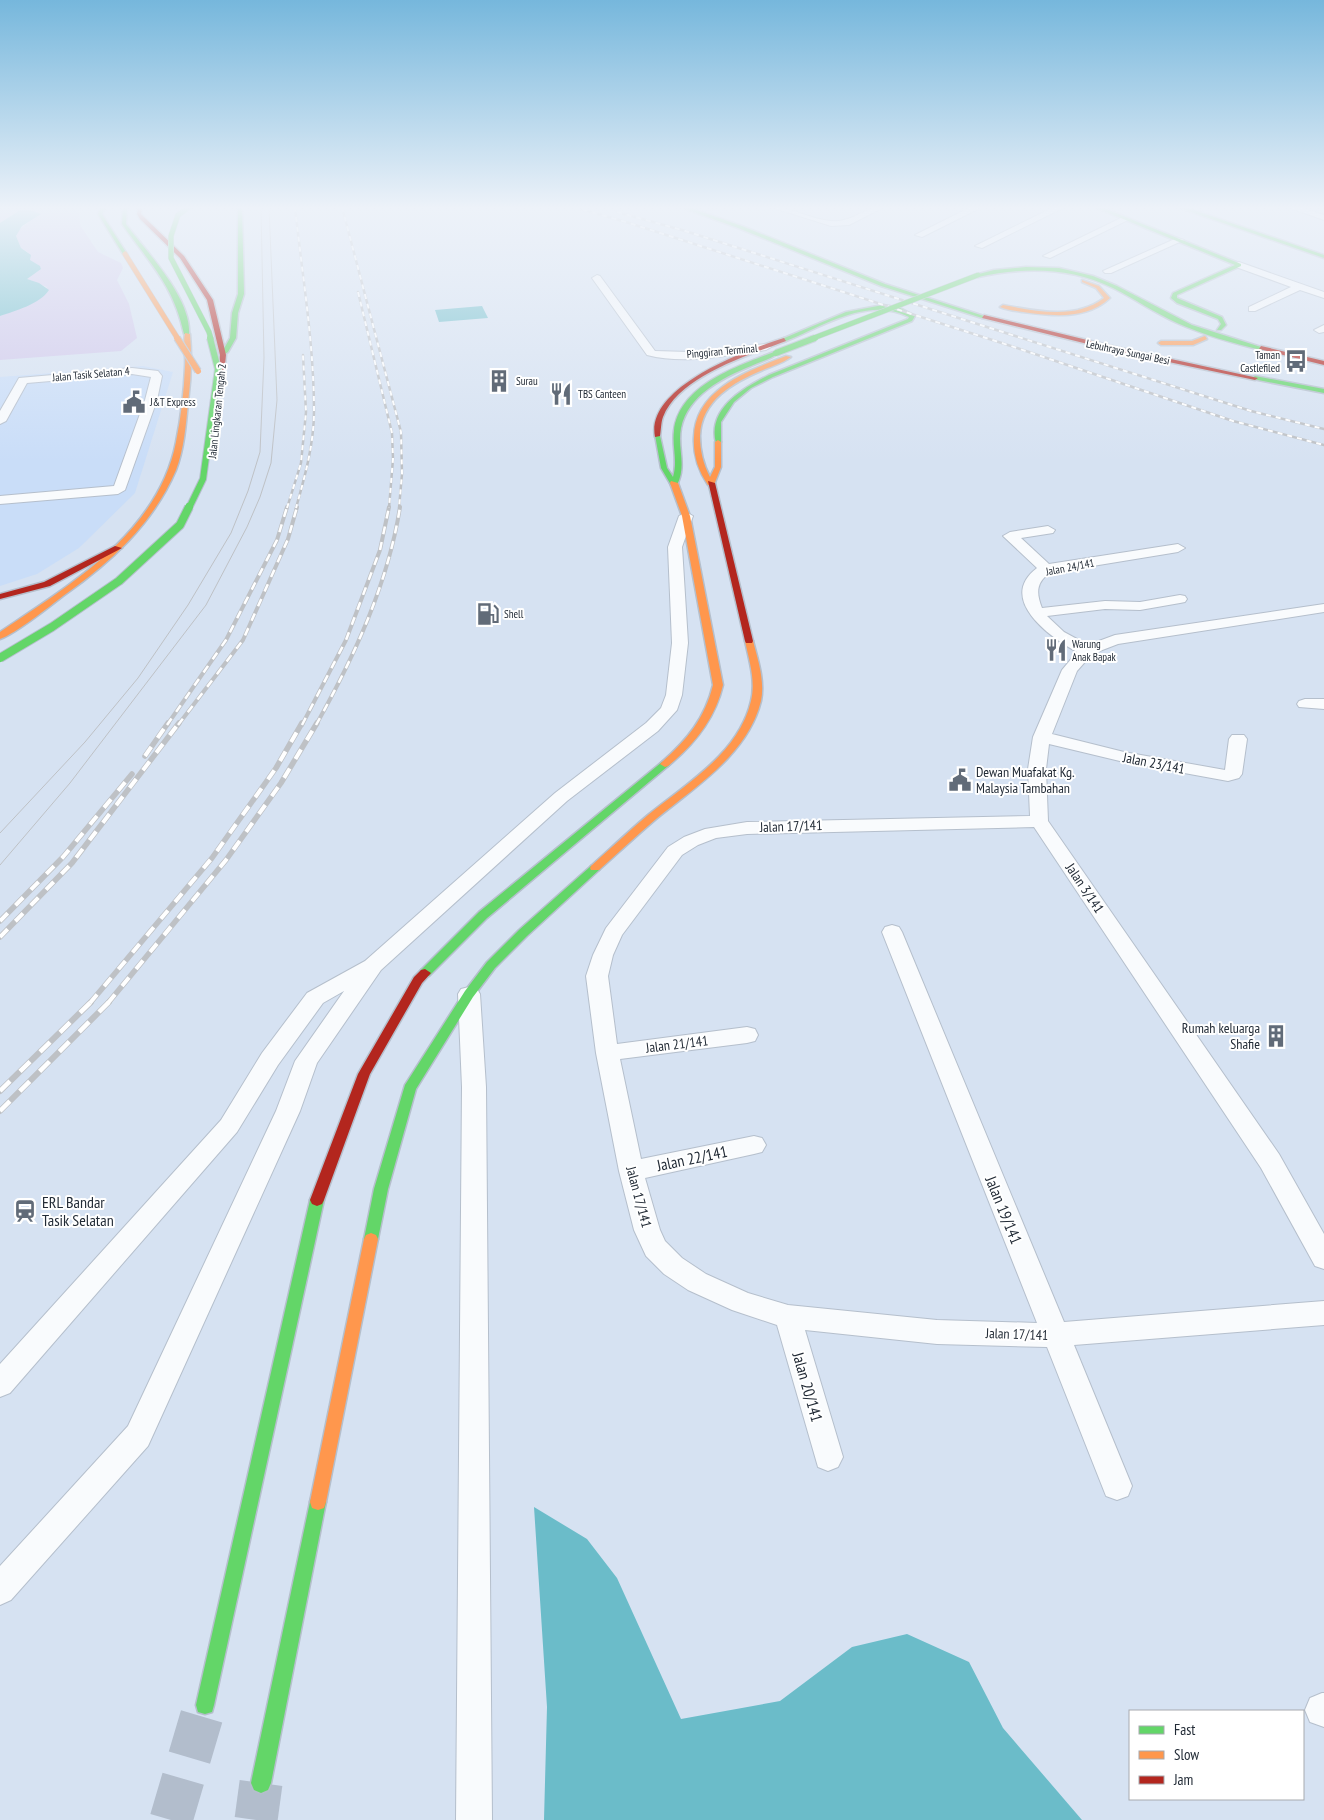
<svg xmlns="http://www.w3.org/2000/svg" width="1324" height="1820" viewBox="0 0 1324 1820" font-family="'PT Sans Narrow',sans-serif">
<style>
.built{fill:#c9ddf8}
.green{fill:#d0c8eb}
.water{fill:#6bbcc9}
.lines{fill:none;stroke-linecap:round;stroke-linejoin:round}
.secondary-tunnel{stroke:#b2bdcc;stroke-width:43;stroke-dasharray:43 22;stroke-linecap:butt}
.street-casing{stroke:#b5bfcc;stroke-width:2}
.fast-casing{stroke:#b5bfcc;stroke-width:3}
.slow-casing{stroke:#b5bfcc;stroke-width:3}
.jam-casing{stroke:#b5bfcc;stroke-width:3}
.street{fill:#f9fbfd;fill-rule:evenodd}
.fast{fill:#63d668;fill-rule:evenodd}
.slow{fill:#ff974d;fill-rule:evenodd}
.jam{fill:#b3261e;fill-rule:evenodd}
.tram{stroke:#bec1c5;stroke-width:1}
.rail-far3-casing{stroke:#bec1c5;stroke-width:2.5}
.rail-far2-casing{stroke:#bec1c5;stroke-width:4}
.rail-far1-casing{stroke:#bec1c5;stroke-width:5.5}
.rail-casing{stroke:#bec1c5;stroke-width:6}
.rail-far3{stroke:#fff;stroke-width:2;stroke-dasharray:5;stroke-linecap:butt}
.rail-far2{stroke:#fff;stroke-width:2.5;stroke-dasharray:8;stroke-linecap:butt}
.rail-far1{stroke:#fff;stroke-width:4;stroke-dasharray:11;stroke-linecap:butt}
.rail{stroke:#fff;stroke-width:4.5;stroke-dasharray:14;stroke-linecap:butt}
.fast-bridge-far2-casing{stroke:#b5bfcc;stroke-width:6;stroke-linecap:butt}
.fast-bridge-far1-casing{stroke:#b5bfcc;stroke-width:8;stroke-linecap:butt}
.fast-bridge-casing{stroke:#b5bfcc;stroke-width:10;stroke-linecap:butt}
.slow-bridge-far1-casing{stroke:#b5bfcc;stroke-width:6;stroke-linecap:butt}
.slow-bridge-casing{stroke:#b5bfcc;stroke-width:8;stroke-linecap:butt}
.fast-bridge-far2{stroke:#63d668;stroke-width:5}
.fast-bridge-far1{stroke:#63d668;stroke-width:6}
.fast-bridge{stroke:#63d668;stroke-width:8}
.slow-bridge-far1{stroke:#ff974d;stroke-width:5}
.slow-bridge{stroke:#ff974d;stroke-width:6}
.labels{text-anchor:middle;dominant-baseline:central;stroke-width:4;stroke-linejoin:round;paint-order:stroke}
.far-street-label{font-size:11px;fill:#222b36;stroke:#fff}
.far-poi-label{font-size:11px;fill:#222b36;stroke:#fff;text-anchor:start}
.street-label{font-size:14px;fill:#222b36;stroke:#fff}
.poi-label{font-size:14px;fill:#222b36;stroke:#fff;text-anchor:start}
.near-street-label{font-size:16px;fill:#222b36;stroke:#fff}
.near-poi-label{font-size:16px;fill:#222b36;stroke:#fff;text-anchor:start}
</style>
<rect width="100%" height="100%" fill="#d6e2f2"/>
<path class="built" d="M143,366L173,372L135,493L79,548L37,574L0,586V377Z"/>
<path class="green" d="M0,207H79L80,225L98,252L121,263L123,268L117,280L129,304L137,338L121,351L0,360V316L42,297L47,287L26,279L41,268L29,260V253L21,248L16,236L18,231L29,222L30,210H20L0,223Z"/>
<g class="water">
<path d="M20,210H30L41,214L22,226L16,236L21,248L31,255L30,260L40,266L41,269L27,279L39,283L49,290C40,304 15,311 0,316V223Z"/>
<path d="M482,306L488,318L439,322L435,310Z"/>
<path d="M534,1507L587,1539L617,1578L681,1719L780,1701L852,1647L907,1634L969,1662L1003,1728L1082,1820H544L547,1707Z"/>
</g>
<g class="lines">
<g class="secondary-tunnel">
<path d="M171,1820L205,1705"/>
<path d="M256,1820L261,1783"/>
</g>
<defs>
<g id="street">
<path d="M771,207C793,207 811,220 832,221C851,223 864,207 884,207L849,225L831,226Z"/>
<path d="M971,207H982L922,237L915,235Z"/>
<path d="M1054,207H1065L982,248L975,246Z"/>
<path d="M1287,207H1300L1324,215V220Z"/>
<path d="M1123,217L1130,219L1050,258L1043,256Z"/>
<path d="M1177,238L1184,240L1111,273H1105L1103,271Z"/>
<path d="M1239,262L1324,292V298L1300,290L1255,311H1249V307L1291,287L1236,267V263Z"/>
<path d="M597,275L600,276L655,351L689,352L766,344L771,347L766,350C728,355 685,365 647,355L592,278Z"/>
<path d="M1324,325V332L1319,333L1314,330Z"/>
<path d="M132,368L158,371L162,376L157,400L125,490L118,494L0,504V496L114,486L145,400L151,377L132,374L27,383L6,421L0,424V411L19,378Z"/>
<path d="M686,512L693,516L682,547L688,643L682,695L677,710L658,731L567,801L381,970L317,1063L300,1111L148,1446L11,1600L0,1605V1566L128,1426L276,1111L295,1061L344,991L323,1003L278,1065L237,1132L10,1393L0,1397V1364L221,1120L262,1053L307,993L365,961L555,793L646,723L661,708L666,695L672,643L668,547L679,516Z"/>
<path d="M1048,526L1055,530L1053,533L1021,538L1049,564L1178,544L1185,548L1178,552L1050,573C1036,582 1036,593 1042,608L1105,601L1140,602L1180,595L1185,596L1187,599L1185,602L1180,603L1140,610L1105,609L1047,616L1064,632L1088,645L1115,635L1324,604V612L1118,644L1092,654L1077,671L1052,734L1124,752L1225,770L1229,739L1232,735H1244L1247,739L1242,774L1239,778L1228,781L1124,762L1049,744L1046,769L1048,821L1279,1154L1324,1234V1269L1315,1266L1261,1168L1034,827L747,834L716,838L698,845L682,855L622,935L613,955L608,976L617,1044L747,1027L755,1029L758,1035L755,1041L747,1043L620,1059L641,1159L754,1136L762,1138L766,1145L762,1152L754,1154L645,1178L660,1230L665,1241L682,1258L706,1274L748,1293L788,1305L937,1320L1037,1323L882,932L885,927L892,925L899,927L902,932L1064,1322L1324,1301V1325L1074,1345L1132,1486L1128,1496L1117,1500L1106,1496L1047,1347L937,1344L805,1330L843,1457L838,1467L828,1471L818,1467L777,1325L732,1310L688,1290L664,1274L646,1256L634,1230L619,1171L596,1053L586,976L593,955L606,928L668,847L684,837L705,829L747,822L1030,816L1028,769L1033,737L1062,670L1077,652C1051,638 996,599 1037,568L1003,536L1010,532Z"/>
<path d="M1305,699H1324V709L1299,707L1297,704L1299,701Z"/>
<path d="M469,987L477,989L480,994L486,1087L492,1820H456L462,1087L458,994L461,989Z"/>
<path d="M1322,1693H1324V1727L1310,1722L1305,1710L1310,1698Z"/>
</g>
<g id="fast">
<path d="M101,207H106L102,214L127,254H123L98,214Z"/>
<path d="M123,207L127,208L126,224C147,253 192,298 189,335L184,334C173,284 150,264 122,224Z"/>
<path d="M238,207H242L244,294L238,313L236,338L228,352L225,354L222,352L230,338L232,313L238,294Z"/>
<path d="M680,207H688L742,226L885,284L987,317L982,318L881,286L738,228Z"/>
<path d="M1094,207H1101L1241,264V266L1177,295V298L1222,317L1226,325L1221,330H1217L1221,324L1218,319L1177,303L1171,298L1173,293L1235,265Z"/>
<path d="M1177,207H1185L1324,255V258Z"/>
<path d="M1026,267L1059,268L1093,276L1117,286L1192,325L1264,348L1261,350C1232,343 1204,335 1177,323C1155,313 1135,299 1113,288C1070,267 1024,267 978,277L975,275L994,270Z"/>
<path d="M883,305L900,308L915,316L912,321L773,377L751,388L734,402L721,422V442L716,443C707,409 743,388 769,375L908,319L909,317C868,296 824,326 786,341H782V339L846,312Z"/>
<path d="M774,352L779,353C771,359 760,362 751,366C722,378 688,395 681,428C677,448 687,465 677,485H671L661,468L655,435L660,436L667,468L673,477C678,461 672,447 674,431C679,385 738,366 774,352Z"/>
<path d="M1255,376L1324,389V393L1253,379L1252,378Z"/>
<path d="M665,761L670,764L668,766L487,918L429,976H421L419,973L421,970L479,912L662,762Z"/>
<path d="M595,865L600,868L599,870L527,936L495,968L473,997L416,1089L388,1189L378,1239L376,1243L371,1245L366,1243L364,1239L374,1189L405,1085L465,991L487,962L519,930L591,866Z"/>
<path d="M317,1194L322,1196L324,1200L214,1705L212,1712L205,1714L198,1712L196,1705L310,1200L312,1196Z"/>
<path d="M318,1494L324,1496L326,1502L271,1783L268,1790L261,1793L254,1790L251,1783L310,1502L312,1496Z"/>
</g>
<g id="slow">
<path d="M1082,280L1099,286L1110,298C1087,320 1052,316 1023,312C1016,311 1007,310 1000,307L1003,305C1036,311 1075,320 1104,298L1096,288L1082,282Z"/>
<path d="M185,333L190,334C192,357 191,380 188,402C186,425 184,449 176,470C153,524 110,563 63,596C49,607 15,634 0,639V632C70,585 159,532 176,442C181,417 184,392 185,367C186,356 183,343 185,333Z"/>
<path d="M1205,336L1207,339L1193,345H1161L1158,343L1161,341H1192Z"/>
<path d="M786,356L791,357C783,363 772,366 763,370C734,382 701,400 700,436C700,450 703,464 710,477L715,467V442L718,440L721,442V467L714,485H708C698,470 693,455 694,437C695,389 748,371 786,356Z"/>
<path d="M671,481L678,483L690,516L723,685C715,719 695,744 668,766L665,767L660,764L662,762C687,740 705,718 713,685L682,516L670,483Z"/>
<path d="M749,638L753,641C758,660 765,681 761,701C748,754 695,787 656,819C636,836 618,853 599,870H591L590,868L591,866C610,849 629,831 648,815C686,784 739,753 751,701C756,681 749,660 745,641Z"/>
<path d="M371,1233L376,1235L378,1239L326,1502L324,1508L318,1510L312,1508L310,1502L364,1239L366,1235Z"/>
</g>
<g id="jam">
<path d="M138,207H142L141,214L144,217L184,256L213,300L226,355L222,394L217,393L220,355L207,300L180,258L140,219L137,214Z"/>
<path d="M709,207H714V208L712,209Z"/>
<path d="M984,315L1116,347L1258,378L1255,380L1116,351L982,318Z"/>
<path d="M784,338L786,341C749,355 679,376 663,417C661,422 661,430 660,436L655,437C645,387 746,350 784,338Z"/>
<path d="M1261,346L1324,361V365L1259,349Z"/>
<path d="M708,481L715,483L753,641L752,643H746L745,641Z"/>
<path d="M115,546L122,548L50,586L0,599V594L44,582Z"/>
<path d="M425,969L431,973L422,983L370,1074L324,1200L322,1204L317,1206L312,1204L310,1200L358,1074L414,977L421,970Z"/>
</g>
</defs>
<use href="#street" class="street-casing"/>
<use href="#fast" class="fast-casing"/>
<use href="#slow" class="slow-casing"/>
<use href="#jam" class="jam-casing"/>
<use href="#street" class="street"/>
<use href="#fast" class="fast"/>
<use href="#slow" class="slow"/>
<use href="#jam" class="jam"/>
<g class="tram">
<path d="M0,833L85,742L138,678L188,605L231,533L248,491L260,452L264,358L261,207"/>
<path d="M0,865L70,783L206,605L247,527L260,497L271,463L277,400L269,207"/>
</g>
<defs>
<g id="rail-far3">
<path d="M295,207C302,274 314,343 314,411C314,444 305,476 296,508"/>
<path d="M342,207L401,432L402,474L399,508"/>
<path d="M573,207L626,222L1011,346L1233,421L1324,445"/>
<path d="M617,212L682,230L1251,411L1324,429"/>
<path d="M358,292L392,433L393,459L389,508"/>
<path d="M287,508L301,463L306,412L303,355"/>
</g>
<g id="rail-far2">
<path d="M167,725L226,640L277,540L287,507"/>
<path d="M178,725L243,640L288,539L297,507"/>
<path d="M302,725L346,640L380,550L389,507"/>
<path d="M316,725C354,657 388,584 400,507"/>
</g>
<g id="rail-far1">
<path d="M145,756L168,723"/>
<path d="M0,921L63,857L132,774"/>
<path d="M0,937L72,863L179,723"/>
<path d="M90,1003L212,858L276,768L302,723"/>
<path d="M108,1003L226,860L281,783L317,723"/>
</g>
<g id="rail">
<path d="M0,1091L91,1002"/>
<path d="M0,1111L109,1002"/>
</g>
</defs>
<use href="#rail-far3" class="rail-far3-casing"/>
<use href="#rail-far2" class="rail-far2-casing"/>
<use href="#rail-far1" class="rail-far1-casing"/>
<use href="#rail" class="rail-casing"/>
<use href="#rail-far3" class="rail-far3"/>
<use href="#rail-far2" class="rail-far2"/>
<use href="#rail-far1" class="rail-far1"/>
<use href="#rail" class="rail"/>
<defs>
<g id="fast-bridge-far2">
<path d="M189,207L178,215L171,236V258L209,332L211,339"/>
<path d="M811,339L978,275"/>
</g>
<g id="fast-bridge-far1">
<path d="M776,353L815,338"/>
<path d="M189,508L203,479L218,369L210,338"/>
</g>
<path id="fast-bridge" d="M0,658L52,627L119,581L180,525L189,507"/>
<path id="slow-bridge-far1" d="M125,254L178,339"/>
<path id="slow-bridge" d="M177,338L198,371"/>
</defs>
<use href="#fast-bridge-far2" class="fast-bridge-far2-casing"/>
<use href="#fast-bridge-far1" class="fast-bridge-far1-casing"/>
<use href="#fast-bridge" class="fast-bridge-casing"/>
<use href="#slow-bridge-far1" class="slow-bridge-far1-casing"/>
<use href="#slow-bridge" class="slow-bridge-casing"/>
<use href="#fast-bridge-far2" class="fast-bridge-far2"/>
<use href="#fast-bridge-far1" class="fast-bridge-far1"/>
<use href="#fast-bridge" class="fast-bridge"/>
<use href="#slow-bridge-far1" class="slow-bridge-far1"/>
<use href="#slow-bridge" class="slow-bridge"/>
</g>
<linearGradient id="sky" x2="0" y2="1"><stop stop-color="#76b7dc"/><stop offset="0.45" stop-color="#edf2f9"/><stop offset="1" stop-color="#edf2f9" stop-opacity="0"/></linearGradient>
<rect width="1324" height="462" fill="url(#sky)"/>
<defs>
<symbol id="bus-bare" viewBox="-9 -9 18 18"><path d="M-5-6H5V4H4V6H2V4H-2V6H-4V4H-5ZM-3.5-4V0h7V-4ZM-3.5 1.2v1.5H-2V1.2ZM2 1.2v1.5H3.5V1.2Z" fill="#616b78" stroke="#fff" stroke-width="2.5" paint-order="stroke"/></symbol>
<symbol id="building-bare" viewBox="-9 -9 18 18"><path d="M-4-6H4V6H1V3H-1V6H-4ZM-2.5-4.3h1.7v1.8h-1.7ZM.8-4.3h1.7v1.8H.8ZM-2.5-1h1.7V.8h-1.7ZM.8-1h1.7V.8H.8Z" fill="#616b78" stroke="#fff" stroke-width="2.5" paint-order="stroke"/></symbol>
<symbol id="restaurant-bare" viewBox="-9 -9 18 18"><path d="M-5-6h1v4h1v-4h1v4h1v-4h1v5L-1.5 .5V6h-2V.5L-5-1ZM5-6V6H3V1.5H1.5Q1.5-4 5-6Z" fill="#616b78" stroke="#fff" stroke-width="2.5" paint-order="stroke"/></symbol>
<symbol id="civic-bare" viewBox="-9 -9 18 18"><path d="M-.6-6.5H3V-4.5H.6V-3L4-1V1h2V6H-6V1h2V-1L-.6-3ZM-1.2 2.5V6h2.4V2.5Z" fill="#616b78" stroke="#fff" stroke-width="2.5" paint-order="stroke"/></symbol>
<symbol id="fuel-bare" viewBox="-9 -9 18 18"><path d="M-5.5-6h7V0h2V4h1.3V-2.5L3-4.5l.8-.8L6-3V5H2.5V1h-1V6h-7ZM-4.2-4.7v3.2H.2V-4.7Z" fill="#616b78" stroke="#fff" stroke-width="2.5" paint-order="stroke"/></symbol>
<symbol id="station-bare" viewBox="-9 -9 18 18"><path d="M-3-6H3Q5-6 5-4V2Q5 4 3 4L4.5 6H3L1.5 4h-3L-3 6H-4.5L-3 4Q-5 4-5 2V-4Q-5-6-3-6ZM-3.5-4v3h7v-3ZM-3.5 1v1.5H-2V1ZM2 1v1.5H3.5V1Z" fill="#616b78" stroke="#fff" stroke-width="2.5" paint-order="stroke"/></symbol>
</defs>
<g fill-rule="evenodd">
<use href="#bus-bare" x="1280" y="345" width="32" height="32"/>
<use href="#building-bare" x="483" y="365" width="32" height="32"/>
<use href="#restaurant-bare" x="545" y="378" width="32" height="32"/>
<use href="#civic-bare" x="118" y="386" width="32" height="32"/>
<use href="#fuel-bare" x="472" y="598" width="32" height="32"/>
<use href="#restaurant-bare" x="1040" y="634" width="32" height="32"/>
<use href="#civic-bare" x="944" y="764" width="32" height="32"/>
<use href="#building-bare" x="1260" y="1020" width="32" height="32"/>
<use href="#station-bare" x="9" y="1195" width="32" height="32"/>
</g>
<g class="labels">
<g class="far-street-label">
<text transform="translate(722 351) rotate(-5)">Pinggiran Terminal</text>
<text transform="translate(1128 352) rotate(12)">Lebuhraya Sungai Besi</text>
<text transform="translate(91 374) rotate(-5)">Jalan Tasik Selatan 4</text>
<text transform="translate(217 411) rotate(-84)">Jalan Lingkaran Tengah 2</text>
<text transform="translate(1070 567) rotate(-11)">Jalan 24/141</text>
</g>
<g class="far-poi-label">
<text x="1280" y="355" text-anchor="end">Taman<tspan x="1280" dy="13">Castlefiled</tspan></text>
<text x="516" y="381">Surau</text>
<text x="578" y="394">TBS Canteen</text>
<text x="150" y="402">J&amp;T Express</text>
<text x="504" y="614">Shell</text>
<text x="1072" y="644">Warung<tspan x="1072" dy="13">Anak Bapak</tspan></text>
</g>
<g class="street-label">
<text transform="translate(1154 763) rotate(11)">Jalan 23/141</text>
<text transform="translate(791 826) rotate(-2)">Jalan 17/141</text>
<text transform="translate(1085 888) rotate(56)">Jalan 3/141</text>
<text transform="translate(677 1044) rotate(-7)">Jalan 21/141</text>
<text transform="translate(639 1197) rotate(75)">Jalan 17/141</text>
<text transform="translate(1017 1334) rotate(2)">Jalan 17/141</text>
</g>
<g class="poi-label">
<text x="976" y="772">Dewan Muafakat Kg.<tspan x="976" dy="16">Malaysia Tambahan</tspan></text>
<text x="1260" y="1028" text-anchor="end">Rumah keluarga<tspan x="1260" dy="16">Shafie</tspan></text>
</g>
<g class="near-street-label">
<text transform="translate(692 1158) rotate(-12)">Jalan 22/141</text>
<text transform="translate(1004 1210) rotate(68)">Jalan 19/141</text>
<text transform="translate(808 1387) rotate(74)">Jalan 20/141</text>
</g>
<g class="near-poi-label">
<text x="42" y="1202">ERL Bandar<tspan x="42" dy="18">Tasik Selatan</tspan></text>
</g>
</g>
<rect x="1129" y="1710" width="175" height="90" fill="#ffffff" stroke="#a7aaaf"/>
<rect x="1139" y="1726" width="25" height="8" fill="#63d668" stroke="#a7aaaf"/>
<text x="1174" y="1735" font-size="15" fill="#222b36">Fast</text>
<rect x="1139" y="1751" width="25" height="8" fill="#ff974d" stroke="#a7aaaf"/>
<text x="1174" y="1760" font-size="15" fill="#222b36">Slow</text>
<rect x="1139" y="1776" width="25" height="8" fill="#b3261e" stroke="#a7aaaf"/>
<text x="1174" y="1785" font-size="15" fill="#222b36">Jam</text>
</svg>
